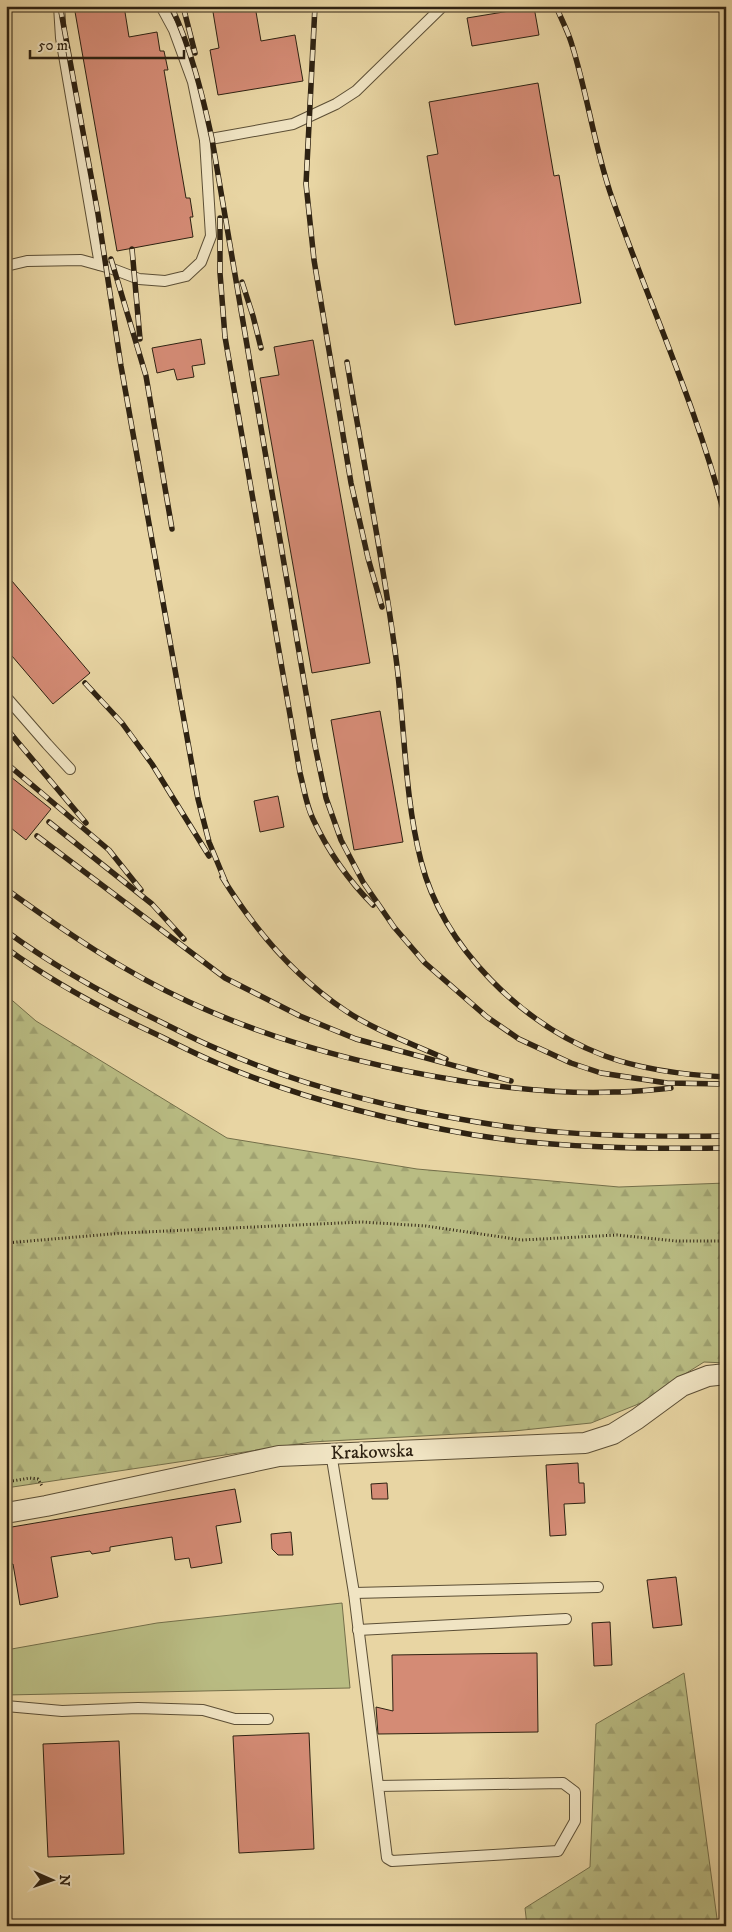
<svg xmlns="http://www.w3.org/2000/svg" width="732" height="1932" viewBox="0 0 732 1932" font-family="'IM FELL DW Pica',serif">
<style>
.green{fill:#b9bc83;stroke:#746f4a}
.forest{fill:url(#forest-firs);stroke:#746f4a}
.building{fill:#d48b75;stroke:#2e2212}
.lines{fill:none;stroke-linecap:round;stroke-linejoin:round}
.service-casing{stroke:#5c4f36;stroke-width:12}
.minor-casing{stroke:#5c4f36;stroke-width:22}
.path{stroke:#2e2212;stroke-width:3;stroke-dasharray:1 2.5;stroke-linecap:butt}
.service{stroke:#f0e4c3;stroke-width:10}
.minor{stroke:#f0e4c3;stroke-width:20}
.rail-casing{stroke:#2e2212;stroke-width:5.5}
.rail{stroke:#f0e4c3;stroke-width:4;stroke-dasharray:11;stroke-linecap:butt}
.labels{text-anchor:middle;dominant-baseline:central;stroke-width:4;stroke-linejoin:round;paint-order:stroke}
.street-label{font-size:19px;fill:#2e2212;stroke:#f0e4c3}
</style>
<defs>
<pattern id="forest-firs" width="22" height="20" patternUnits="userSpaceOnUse" patternTransform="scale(1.25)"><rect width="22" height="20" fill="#b9bc83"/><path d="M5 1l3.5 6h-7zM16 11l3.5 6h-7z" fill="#9fa170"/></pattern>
</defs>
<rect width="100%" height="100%" fill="#e8d5a3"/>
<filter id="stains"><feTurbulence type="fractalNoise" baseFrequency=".004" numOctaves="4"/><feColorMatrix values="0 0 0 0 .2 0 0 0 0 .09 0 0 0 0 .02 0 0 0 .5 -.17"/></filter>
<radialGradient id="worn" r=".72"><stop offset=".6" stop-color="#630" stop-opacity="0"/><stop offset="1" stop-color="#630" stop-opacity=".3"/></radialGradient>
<path class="green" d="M342,1603L350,1688L6,1695V1650L157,1623Z"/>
<g class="forest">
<path d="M6,995L36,1021L227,1138L417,1169L619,1187L726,1183V1363L704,1362L669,1384L646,1401L591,1423L514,1431L311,1442L6,1488Z"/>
<path d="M684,1673L718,1926H527L525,1908L590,1867L596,1724Z"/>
</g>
<g class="building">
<path d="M74,6H124L129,37L157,32L160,51H164L168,70H164L186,198H190L193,217H190L193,237L117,251Z"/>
<path d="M212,6H255L261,41L295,35L303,81L218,95L210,50L219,48Z"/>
<path d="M534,7L539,35L472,46L467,18Z"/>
<path d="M538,83L554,176L559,175L581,303L455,325L427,156L438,154L429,102Z"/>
<path d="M201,339L205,364L192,366L194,377L177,380L174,369L157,373L152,348Z"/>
<path d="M313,340L370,663L312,673L260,378L279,375L274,347Z"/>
<path d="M6,574L90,673L53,704L6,649Z"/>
<path d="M380,711L403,842L354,850L331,720Z"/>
<path d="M6,773L51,809L26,840L6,824Z"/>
<path d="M278,796L284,827L260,832L254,801Z"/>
<path d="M578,1463L579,1483H584L585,1503L564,1504L566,1535L550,1536L546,1465Z"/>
<path d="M387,1483L388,1499H372L371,1484Z"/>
<path d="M235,1489L241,1522L216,1526L222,1563L191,1568L189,1558L175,1560L172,1537L110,1547V1551L92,1554L90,1551L51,1557L58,1597L20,1605L13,1564L6,1565V1528Z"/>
<path d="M291,1532L293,1555H278L272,1549L271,1534Z"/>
<path d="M676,1577L682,1625L653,1628L647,1580Z"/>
<path d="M610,1622L612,1665L594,1666L592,1623Z"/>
<path d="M537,1653L538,1732L378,1734L376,1707L393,1711L392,1655Z"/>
<path d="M309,1733L314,1849L239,1853L233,1736Z"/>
<path d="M119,1741L124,1854L48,1857L43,1744Z"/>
</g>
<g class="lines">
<defs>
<g id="service">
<path d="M59,6L61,38L100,265"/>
<path d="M205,140L293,124L336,104L356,91L443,6"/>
<path d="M6,266L27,261L81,260L110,268L139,279L165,281L186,276L201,262L211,236L205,140L193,82L174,30L161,6"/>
<path d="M6,697L47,744L70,769"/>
<path d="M331,1453L354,1593L387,1858L392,1861L558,1851L575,1821V1792L563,1783L378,1786"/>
<path d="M354,1593L598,1587"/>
<path d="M358,1630L566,1619"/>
<path d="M6,1706L62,1711L138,1708L203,1710L235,1719H268"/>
</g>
<path id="minor" d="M6,1513L46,1506L279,1456L585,1443L613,1434L637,1419L682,1386L708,1376L726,1374"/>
</defs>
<use href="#service" class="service-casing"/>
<use href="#minor" class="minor-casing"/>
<g class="path">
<path d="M6,1243L123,1233L362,1222L426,1226L522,1240L617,1235L676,1241H726"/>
<path d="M6,1482L30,1478L38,1479L42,1486"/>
</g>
<use href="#service" class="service"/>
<use href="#minor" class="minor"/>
<defs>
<g id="rail">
<path d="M60,6L98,214L121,366L198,799L209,842L226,883"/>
<path d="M171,6C191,48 202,93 212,139L315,746L326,798L341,840L363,882L394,927L425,963L487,1017L519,1039L571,1063L601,1073L667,1083L724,1084"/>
<path d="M183,6L195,53"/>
<path d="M315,6L306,184L314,260L351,483L368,558L382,607"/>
<path d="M556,6C561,19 568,31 572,45C587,93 594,144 610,192C648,302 698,408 726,521"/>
<path d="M220,218V273L225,337L300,773C304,788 306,805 313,819C328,851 349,881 373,905"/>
<path d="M132,249L140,339"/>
<path d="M111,259L146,376L172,529"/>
<path d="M242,282L253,316L261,348"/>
<path d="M347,362C363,461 383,559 396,658C405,726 404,795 421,861C443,948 523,1025 605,1056C643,1070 686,1075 726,1077"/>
<path d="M85,683L122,723L152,764L209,856"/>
<path d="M6,728L86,823"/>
<path d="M6,763L109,850L141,890"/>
<path d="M49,822L152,904L184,939"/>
<path d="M37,836L225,978L300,1016L356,1039L511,1081"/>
<path d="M222,877C254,929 295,977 346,1011C374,1030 415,1045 446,1059"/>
<path d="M6,889C64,931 124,972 189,1002C277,1043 372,1067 468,1082C516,1089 566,1094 614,1092C633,1092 652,1090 671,1088"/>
<path d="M6,931C55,967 107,996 161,1022C181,1032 200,1042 220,1050C301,1086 390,1108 477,1122C559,1136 643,1137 726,1136"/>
<path d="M6,948C55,984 108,1012 162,1037C180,1046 198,1055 217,1063C299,1098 386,1120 474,1135C557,1148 642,1149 726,1148"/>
</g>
</defs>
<use href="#rail" class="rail-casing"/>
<use href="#rail" class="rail"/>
</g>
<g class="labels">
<g class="street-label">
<text transform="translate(372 1452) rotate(-2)">Krakowska</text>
</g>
</g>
<rect width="732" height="1932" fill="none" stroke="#e8d5a3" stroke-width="25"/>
<rect x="8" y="8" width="717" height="1917" fill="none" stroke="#2e2212" stroke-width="2.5"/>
<rect x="12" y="12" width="707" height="1907" fill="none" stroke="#2e2212"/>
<g transform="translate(52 1880) rotate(92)" stroke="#f0e4c3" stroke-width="4" paint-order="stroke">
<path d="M0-4L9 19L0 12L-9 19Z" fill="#2e2212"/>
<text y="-8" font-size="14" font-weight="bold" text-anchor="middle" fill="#2e2212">N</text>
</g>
<path d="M30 50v8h154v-8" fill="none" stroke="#2e2212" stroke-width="2.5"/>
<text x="38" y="50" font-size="15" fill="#2e2212" stroke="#f0e4c3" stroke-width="4" paint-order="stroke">50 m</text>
<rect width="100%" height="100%" filter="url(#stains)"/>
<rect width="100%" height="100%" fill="url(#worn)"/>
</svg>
